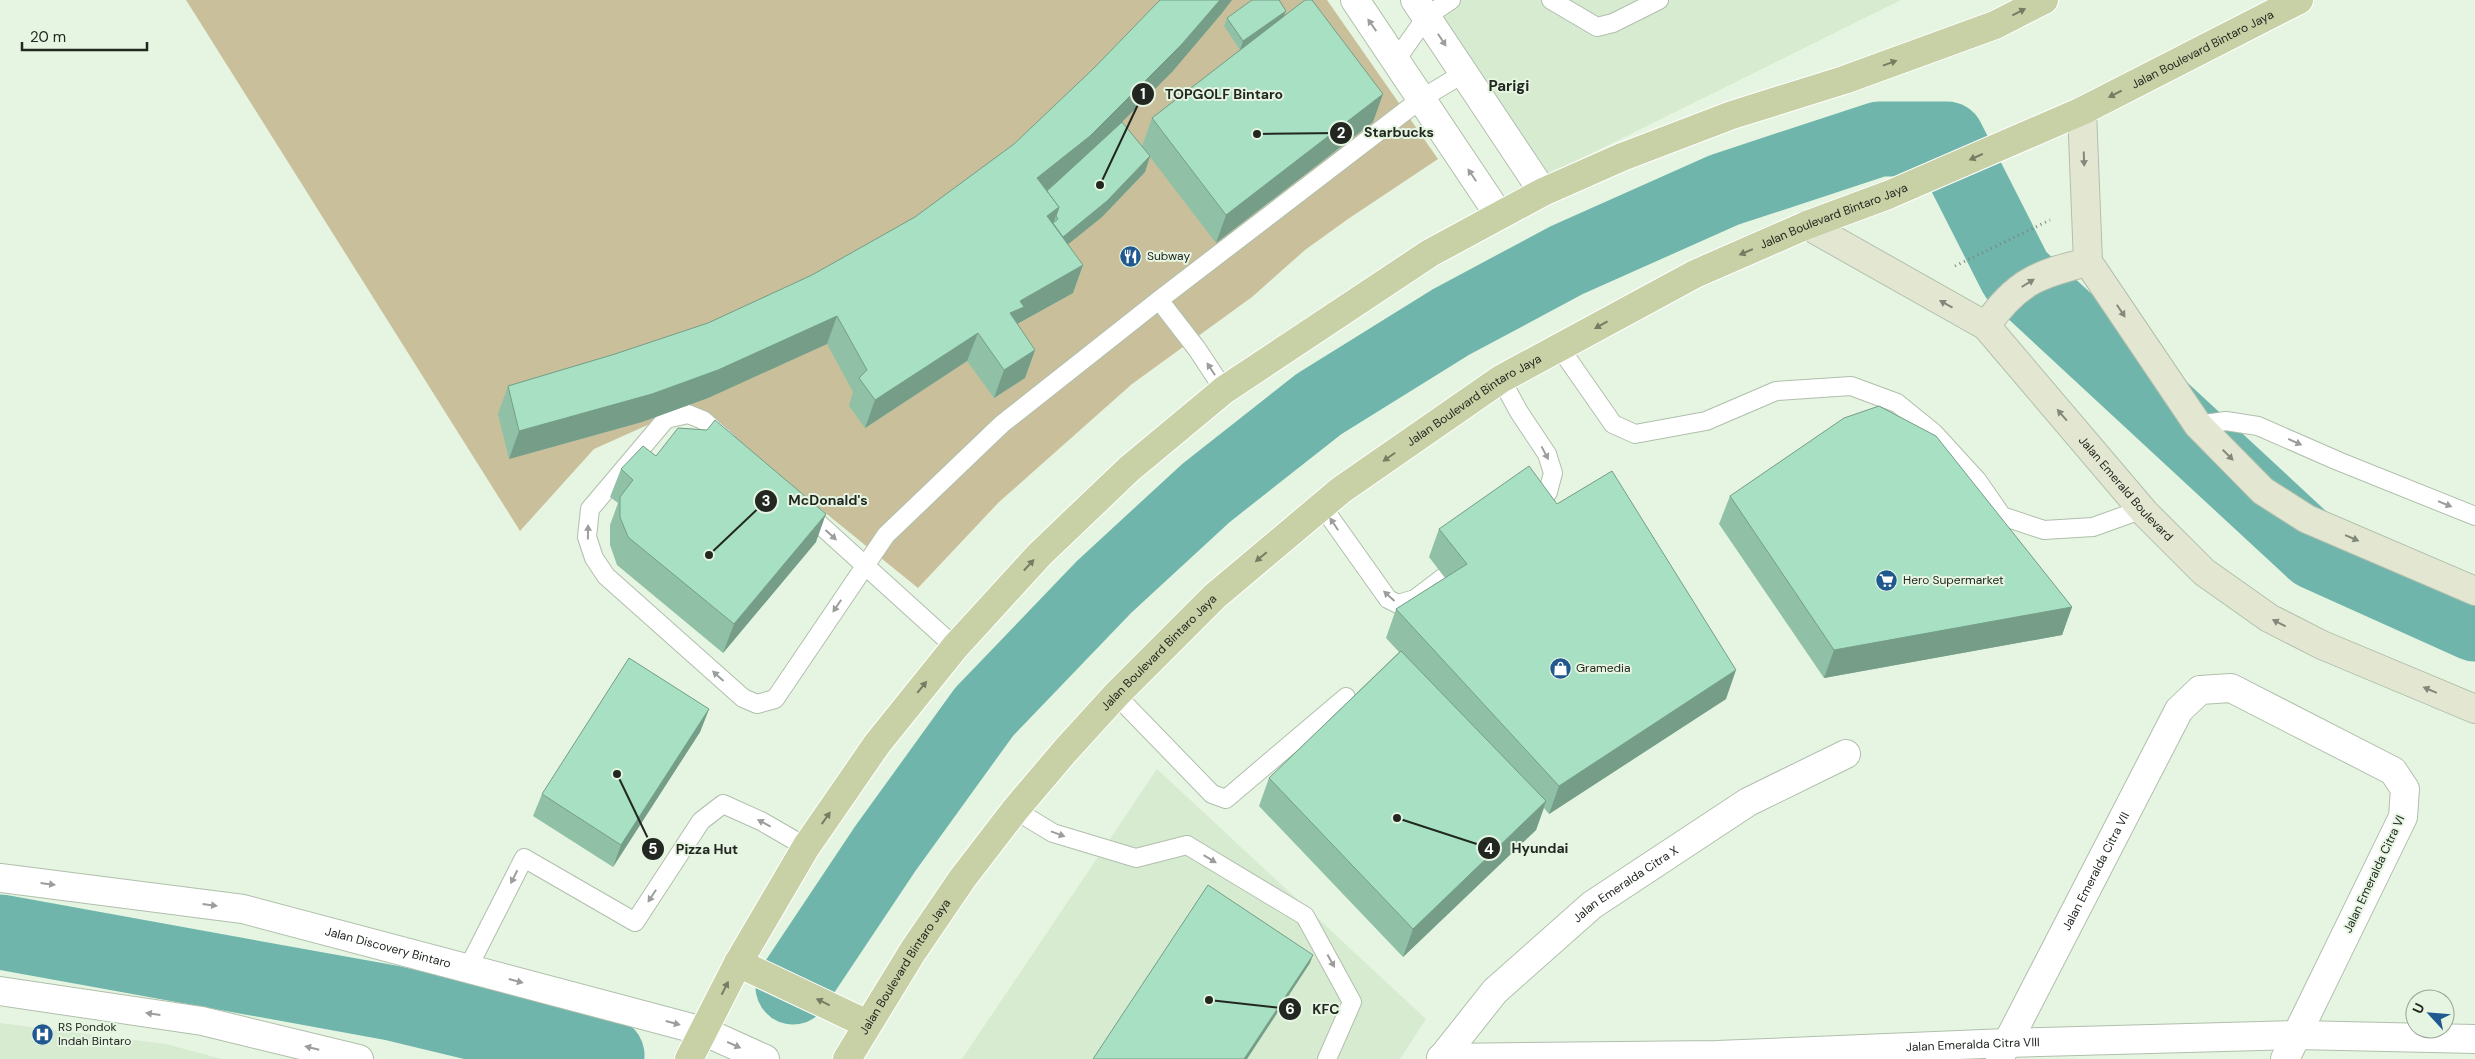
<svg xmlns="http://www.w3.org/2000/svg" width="2475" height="1059" viewBox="0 0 2475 1059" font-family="'DM Sans',sans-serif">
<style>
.built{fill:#d7ebd1}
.green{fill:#c9c09b}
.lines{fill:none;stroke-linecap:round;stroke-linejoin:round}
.river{stroke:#6fb5ab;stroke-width:75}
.service-casing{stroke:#b0bfac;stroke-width:20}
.minor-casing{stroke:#b0bfac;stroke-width:30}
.secondary-casing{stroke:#b0bfac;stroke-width:30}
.primary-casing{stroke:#fff;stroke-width:30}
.path{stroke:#7b8579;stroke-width:3;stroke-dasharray:1 4;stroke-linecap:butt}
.service{stroke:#fff;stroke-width:18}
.minor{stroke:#fff;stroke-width:28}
.secondary{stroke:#e3e7d2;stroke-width:28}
.primary{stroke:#c8d0a5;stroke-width:28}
.wall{fill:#90c1a7;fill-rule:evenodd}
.shaded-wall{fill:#759d88}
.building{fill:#a7e0c2;stroke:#759d88}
.oneway{fill:#757c63}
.oneway2{fill:#9c9e9b}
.oneway3{fill:#82887a}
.labels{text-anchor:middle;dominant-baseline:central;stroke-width:4;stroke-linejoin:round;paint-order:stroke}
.street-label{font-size:12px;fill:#222821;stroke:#e6f5e2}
.poi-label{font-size:12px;fill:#222821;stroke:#e6f5e2;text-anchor:start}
.quarter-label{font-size:15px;font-weight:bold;fill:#222821;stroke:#e6f5e2}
.leader{fill:none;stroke:#222821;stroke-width:2}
.callout-dot{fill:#222821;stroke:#e6f5e2;stroke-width:2}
.mark-label{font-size:15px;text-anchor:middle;font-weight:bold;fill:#fff}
.callout-label{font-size:14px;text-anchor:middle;font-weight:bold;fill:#222821;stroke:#e6f5e2;stroke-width:4;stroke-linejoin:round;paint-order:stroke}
</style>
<rect width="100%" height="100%" fill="#e6f5e2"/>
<g class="built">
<path d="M1432,0H1901L1548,175Z"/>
<path d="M1157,769L1426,1019L1400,1059H962Z"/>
<path d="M0,1023L166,1044L222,1059H0Z"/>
</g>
<path class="green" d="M186,0H1327L1438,159L1348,219L1305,250L1252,297L1132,384L999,502L918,588L712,421L661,419L594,449L520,531Z"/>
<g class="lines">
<g class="river">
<path d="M0,932L392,1003L607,1055"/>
<path d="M793,987L885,849L984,712L1104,587L1206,493L1319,404L1451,322L1567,260L1724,190L1879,139H1947L2016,275L2315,552L2475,624"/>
</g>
<defs>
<g id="service">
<path d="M1551,0L1597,27L1613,23L1659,0"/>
<path d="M1396,60L1427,16L1451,0"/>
<path d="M1159,300L1197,349L1224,390"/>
<path d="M1560,348L1613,424L1635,434L1706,421L1776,391L1851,386L1897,403L1934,433L1977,480L2002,516L2044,530L2093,527L2143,509"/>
<path d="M1501,379L1519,412L1547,454L1553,473L1548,492L1535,512"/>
<path d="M2198,425L2226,421L2258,426L2338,461L2475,516"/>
<path d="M728,442L703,420L688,414L666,419L590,509L587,537L594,558L606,576L743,698L757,704L775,699L886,535L1002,424L1159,300L1421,99L1464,73"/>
<path d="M1322,506L1388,599L1398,604L1415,599L1444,577"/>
<path d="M805,511L955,647"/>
<path d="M1116,695L1212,794L1226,799L1346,697"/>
<path d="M1015,810L1053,833L1136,858L1187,845L1305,916L1352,1002L1327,1059"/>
<path d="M468,968L524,858L635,922L701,821L723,804L761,821L806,847"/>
</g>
<g id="minor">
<path d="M1355,0L1499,215"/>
<path d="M1415,0L1543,192"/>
<path id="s1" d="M0,878L243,909L703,1031L765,1059"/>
<path d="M0,991L202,1021L359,1059"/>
<path id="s2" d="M2000,1057L2179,710L2200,690L2231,688L2393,771L2405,789L2403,817L2285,1059"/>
<path id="s3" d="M1441,1058L1717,1055L2007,1043L2297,1035L2475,1039"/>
<path id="s4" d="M1441,1059L1495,991L1592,905L1748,802L1846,754"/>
</g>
<g id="secondary">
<path d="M2082,111L2088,262L2198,425L2263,491L2307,519L2475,591"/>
<path id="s5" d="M1807,225L1986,326L2145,513L2204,572L2269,618L2322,645L2475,709"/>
<path d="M1986,326C2016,282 2038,274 2088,262"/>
</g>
<g id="primary">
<path d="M738,963L867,1024"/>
<path d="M689,1059L738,963L806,847L877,744L955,647L1039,555L1129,469L1224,390L1430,253L1543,192L1622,157L1732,115L1844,80L1995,25L2044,0"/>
<path id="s6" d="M847,1059L913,951L962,879L1015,810L1065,751L1116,695L1215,596L1341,490L1501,379L1695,274L1807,225L1888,195L2082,111L2299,0"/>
</g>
</defs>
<use href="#service" class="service-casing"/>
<use href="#minor" class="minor-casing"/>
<use href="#secondary" class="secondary-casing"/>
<use href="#primary" class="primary-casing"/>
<path class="path" d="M1955,266L2050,220"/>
<use href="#service" class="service"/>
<use href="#minor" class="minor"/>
<use href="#secondary" class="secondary"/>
<use href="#primary" class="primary"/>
</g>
<g class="wall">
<path d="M1222,13L1172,72L1122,122L1142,146L1152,118L1240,50L1224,26L1227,18L1284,16L1373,122L1216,243L1150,157L1145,172L1102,217L1068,244L1073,293L1017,324L1035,350L1025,378L994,398L967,361L865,428L849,406L853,392L827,344L708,398L642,422L509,459L498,414L508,386L615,354L708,323L812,275L915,217ZM1058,182L1047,191V190Z"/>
<path d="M656,456L816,542L723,653L617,565L610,545V525L618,503L610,497L621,469Z"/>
<path d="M1730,496L2072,607L2062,635L1824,678L1719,524Z"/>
<path d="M1557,504L1726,699L1549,814L1544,808L1536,830L1403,957L1259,806L1269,778L1399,652L1386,638L1396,609L1445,578L1429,557L1439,529Z"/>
<path d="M709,709L700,732L613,867L533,816L542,794Z"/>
</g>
<g class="shaded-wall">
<path d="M1220,0H1232L1222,13L1172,72L1080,164L1027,206L1037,178Z"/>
<path d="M1286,11L1283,19L1240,50L1243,41Z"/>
<path d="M1383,94L1373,122L1216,243L1226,215Z"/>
<path d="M1150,156L1145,172L1102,217L1056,254L1062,238Z"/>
<path d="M1059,207L1052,227L1047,216Z"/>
<path d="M1083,265L1073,293L1017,324L1010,313L1020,301Z"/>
<path d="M837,316L827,344L708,398L642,422L509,459L519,431Z"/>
<path d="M978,333L967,361L865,428L875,400Z"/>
<path d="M1035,350L1025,378L994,398L1004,370Z"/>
<path d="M826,514L816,542L723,653L734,624Z"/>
<path d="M2072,607L2062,635L1824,678L1834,650Z"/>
<path d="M1736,670L1726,699L1549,814L1559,786Z"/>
<path d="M709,709L700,732L613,867L621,845Z"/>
<path d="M1546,801L1536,830L1403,957L1413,929Z"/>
<path d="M1313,955L1310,963L1247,1059H1244Z"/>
</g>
<g class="building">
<path d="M1160,0H1220L1182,44L1090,136L1037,178L1059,207L1047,216L1083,265L1020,301L1024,307L1010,313L1035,350L1004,370L978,333L875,400L859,378L867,370L837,316L718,370L652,394L519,431L508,386L615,354L708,323L812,275L915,217L1014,144L1094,68Z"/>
<path d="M1252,0H1279L1286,11L1243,41L1227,18Z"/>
<path d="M1305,0H1312L1383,94L1226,215L1152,118Z"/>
<path d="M1122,122L1150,156L1107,201L1063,237L1053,223L1058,219L1056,216L1059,207L1047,191Z"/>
<path d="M1879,406L1936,436L2072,607L1834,650L1730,496L1844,418Z"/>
<path d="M715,420L826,514L734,624L628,537L620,517V497L633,480L621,469L643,446L656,456L678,428L707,430Z"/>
<path d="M1529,466L1557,504L1612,471L1736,670L1559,786L1396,609L1467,564L1439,529Z"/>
<path d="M1401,651L1546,801L1413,929L1269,778Z"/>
<path d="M629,658L709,709L621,845L542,794Z"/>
<path d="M1208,885L1313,955L1244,1059H1093Z"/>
</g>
<defs><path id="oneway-solid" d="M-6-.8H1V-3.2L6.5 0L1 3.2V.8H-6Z" transform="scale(1.25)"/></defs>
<g class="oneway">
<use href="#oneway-solid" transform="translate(2019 12) rotate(-27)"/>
<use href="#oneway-solid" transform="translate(1890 63) rotate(-20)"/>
<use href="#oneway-solid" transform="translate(2115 94) rotate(153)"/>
<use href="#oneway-solid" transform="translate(1976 157) rotate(156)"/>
<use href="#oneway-solid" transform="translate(1746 252) rotate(157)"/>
<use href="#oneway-solid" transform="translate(1601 325) rotate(151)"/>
<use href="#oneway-solid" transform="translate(1389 457) rotate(145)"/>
<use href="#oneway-solid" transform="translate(1261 557) rotate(140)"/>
<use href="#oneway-solid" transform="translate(1029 565) rotate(-47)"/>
<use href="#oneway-solid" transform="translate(922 687) rotate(-51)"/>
<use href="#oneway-solid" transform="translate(826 818) rotate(-55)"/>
<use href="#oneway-solid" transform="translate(725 988) rotate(-63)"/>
<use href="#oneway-solid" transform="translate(823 1002) rotate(-154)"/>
</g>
<g class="oneway2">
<use href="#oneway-solid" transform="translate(1372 25) rotate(-125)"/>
<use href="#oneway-solid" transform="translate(1442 40) rotate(57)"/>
<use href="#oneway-solid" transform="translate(1472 175) rotate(-124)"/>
<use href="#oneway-solid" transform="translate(1211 369) rotate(-123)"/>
<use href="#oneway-solid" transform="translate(2295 442) rotate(24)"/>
<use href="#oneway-solid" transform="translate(1545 453) rotate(62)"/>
<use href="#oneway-solid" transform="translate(2445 504) rotate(22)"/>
<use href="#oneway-solid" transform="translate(1334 524) rotate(-124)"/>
<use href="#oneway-solid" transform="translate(588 532) rotate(-89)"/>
<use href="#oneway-solid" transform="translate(831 535) rotate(42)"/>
<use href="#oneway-solid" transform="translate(1389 596) rotate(-138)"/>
<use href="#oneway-solid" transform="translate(837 606) rotate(124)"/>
<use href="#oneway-solid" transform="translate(718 676) rotate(-138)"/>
<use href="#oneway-solid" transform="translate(764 823) rotate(-152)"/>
<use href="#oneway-solid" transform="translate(1058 834) rotate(20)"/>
<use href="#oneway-solid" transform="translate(1210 859) rotate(31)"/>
<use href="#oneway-solid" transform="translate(514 877) rotate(117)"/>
<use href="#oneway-solid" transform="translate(48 884) rotate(7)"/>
<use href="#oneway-solid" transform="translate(652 896) rotate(123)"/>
<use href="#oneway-solid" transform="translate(210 905) rotate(7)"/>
<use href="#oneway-solid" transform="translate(1331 961) rotate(61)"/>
<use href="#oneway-solid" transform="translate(516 981) rotate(15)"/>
<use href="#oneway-solid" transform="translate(153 1014) rotate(-172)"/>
<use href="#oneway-solid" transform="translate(673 1023) rotate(15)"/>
<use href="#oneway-solid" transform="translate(734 1045) rotate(24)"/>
<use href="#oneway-solid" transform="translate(312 1048) rotate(-166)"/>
</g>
<g class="oneway3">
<use href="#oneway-solid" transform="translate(2084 159) rotate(88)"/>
<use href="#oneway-solid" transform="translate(2028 283) rotate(-32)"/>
<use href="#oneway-solid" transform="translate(1946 304) rotate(-151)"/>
<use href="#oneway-solid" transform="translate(2121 311) rotate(56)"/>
<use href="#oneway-solid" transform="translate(2062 415) rotate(-131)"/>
<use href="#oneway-solid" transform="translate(2228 455) rotate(45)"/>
<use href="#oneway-solid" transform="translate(2352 538) rotate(23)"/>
<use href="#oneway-solid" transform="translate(2279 623) rotate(-153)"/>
<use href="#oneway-solid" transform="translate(2430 690) rotate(-157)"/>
</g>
<defs>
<symbol id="restaurant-disc" viewBox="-11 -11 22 22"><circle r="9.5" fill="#205890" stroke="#e6f5e2"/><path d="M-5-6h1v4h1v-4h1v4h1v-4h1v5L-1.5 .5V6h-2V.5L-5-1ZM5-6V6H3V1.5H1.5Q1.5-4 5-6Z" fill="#fff"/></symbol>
<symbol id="supermarket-disc" viewBox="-11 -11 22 22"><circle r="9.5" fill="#205890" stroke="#e6f5e2"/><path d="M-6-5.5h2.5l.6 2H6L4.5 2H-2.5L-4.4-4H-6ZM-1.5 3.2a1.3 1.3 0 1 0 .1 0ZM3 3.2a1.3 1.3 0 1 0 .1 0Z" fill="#fff"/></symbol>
<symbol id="shop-disc" viewBox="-11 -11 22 22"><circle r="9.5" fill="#205890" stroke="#e6f5e2"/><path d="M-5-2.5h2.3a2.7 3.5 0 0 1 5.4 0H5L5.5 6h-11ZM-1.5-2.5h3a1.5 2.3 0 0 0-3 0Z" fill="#fff"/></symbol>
<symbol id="hospital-disc" viewBox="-11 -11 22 22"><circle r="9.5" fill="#205890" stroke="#e6f5e2"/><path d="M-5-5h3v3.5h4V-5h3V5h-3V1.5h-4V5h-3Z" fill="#fff"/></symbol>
</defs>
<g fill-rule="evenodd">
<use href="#restaurant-disc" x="1118" y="244" width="25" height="25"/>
<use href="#supermarket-disc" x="1874" y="568" width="25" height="25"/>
<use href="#shop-disc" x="1548" y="656" width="25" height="25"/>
<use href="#hospital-disc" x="30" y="1022" width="25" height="25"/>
</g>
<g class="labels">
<g class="street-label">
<text stroke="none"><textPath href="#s6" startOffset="1729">Jalan Boulevard Bintaro Jaya</textPath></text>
<text stroke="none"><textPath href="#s6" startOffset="1324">Jalan Boulevard Bintaro Jaya</textPath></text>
<text stroke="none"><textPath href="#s6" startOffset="919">Jalan Boulevard Bintaro Jaya</textPath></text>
<text stroke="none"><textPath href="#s5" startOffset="420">Jalan Emerald Boulevard</textPath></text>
<text stroke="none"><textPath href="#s6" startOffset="514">Jalan Boulevard Bintaro Jaya</textPath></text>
<text stroke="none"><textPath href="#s2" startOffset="209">Jalan Emeralda Citra VII</textPath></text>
<text transform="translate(2374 874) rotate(-65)">Jalan Emeralda Citra VI</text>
<text stroke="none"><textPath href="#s4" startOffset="256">Jalan Emeralda Citra X</textPath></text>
<text stroke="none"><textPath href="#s1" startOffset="395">Jalan Discovery Bintaro</textPath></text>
<text stroke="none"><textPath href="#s6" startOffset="109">Jalan Boulevard Bintaro Jaya</textPath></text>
<text stroke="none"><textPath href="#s3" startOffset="532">Jalan Emeralda Citra VIII</textPath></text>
</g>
<g class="poi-label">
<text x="1147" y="256">Subway</text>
<text x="1903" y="580">Hero Supermarket</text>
<text x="1576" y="668">Gramedia</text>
<text x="58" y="1027">RS Pondok<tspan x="58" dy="14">Indah Bintaro</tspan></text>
</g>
<g class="quarter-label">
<text x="1509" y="86">Parigi</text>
</g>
</g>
<path class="leader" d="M1100 185L1143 94M1257 134L1341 133M709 555L766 501M1397 818L1489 848M617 774L653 849M1209 1000L1290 1009"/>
<g class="callout-dot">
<circle cx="1100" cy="185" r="5"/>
<circle cx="1257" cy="134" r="5"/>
<circle cx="709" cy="555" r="5"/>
<circle cx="1397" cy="818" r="5"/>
<circle cx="617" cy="774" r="5"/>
<circle cx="1209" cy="1000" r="5"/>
<circle cx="1143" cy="94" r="12"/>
<circle cx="1341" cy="133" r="12"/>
<circle cx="766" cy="501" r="12"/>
<circle cx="1489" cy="848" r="12"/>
<circle cx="653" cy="849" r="12"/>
<circle cx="1290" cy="1009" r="12"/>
</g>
<g class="mark-label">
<text x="1143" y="99">1</text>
<text x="1341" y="138">2</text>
<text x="766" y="506">3</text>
<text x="1489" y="854">4</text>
<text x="653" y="854">5</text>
<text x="1290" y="1014">6</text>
</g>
<g class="callout-label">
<text x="1224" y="99">TOPGOLF Bintaro</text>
<text x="1399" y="137">Starbucks</text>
<text x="828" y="505">McDonald's</text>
<text x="1540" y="853">Hyundai</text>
<text x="707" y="854">Pizza Hut</text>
<text x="1326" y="1014">KFC</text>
</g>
<g transform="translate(2430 1014) rotate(296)"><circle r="24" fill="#e6f5e2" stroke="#98a395"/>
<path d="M0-4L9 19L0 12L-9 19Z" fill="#205890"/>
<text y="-8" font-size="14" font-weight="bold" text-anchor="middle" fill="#222821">U</text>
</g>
<path d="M22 42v8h125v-8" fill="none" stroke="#222821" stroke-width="2.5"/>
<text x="30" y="42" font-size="15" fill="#222821" stroke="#e6f5e2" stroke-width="4" paint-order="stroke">20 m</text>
</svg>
